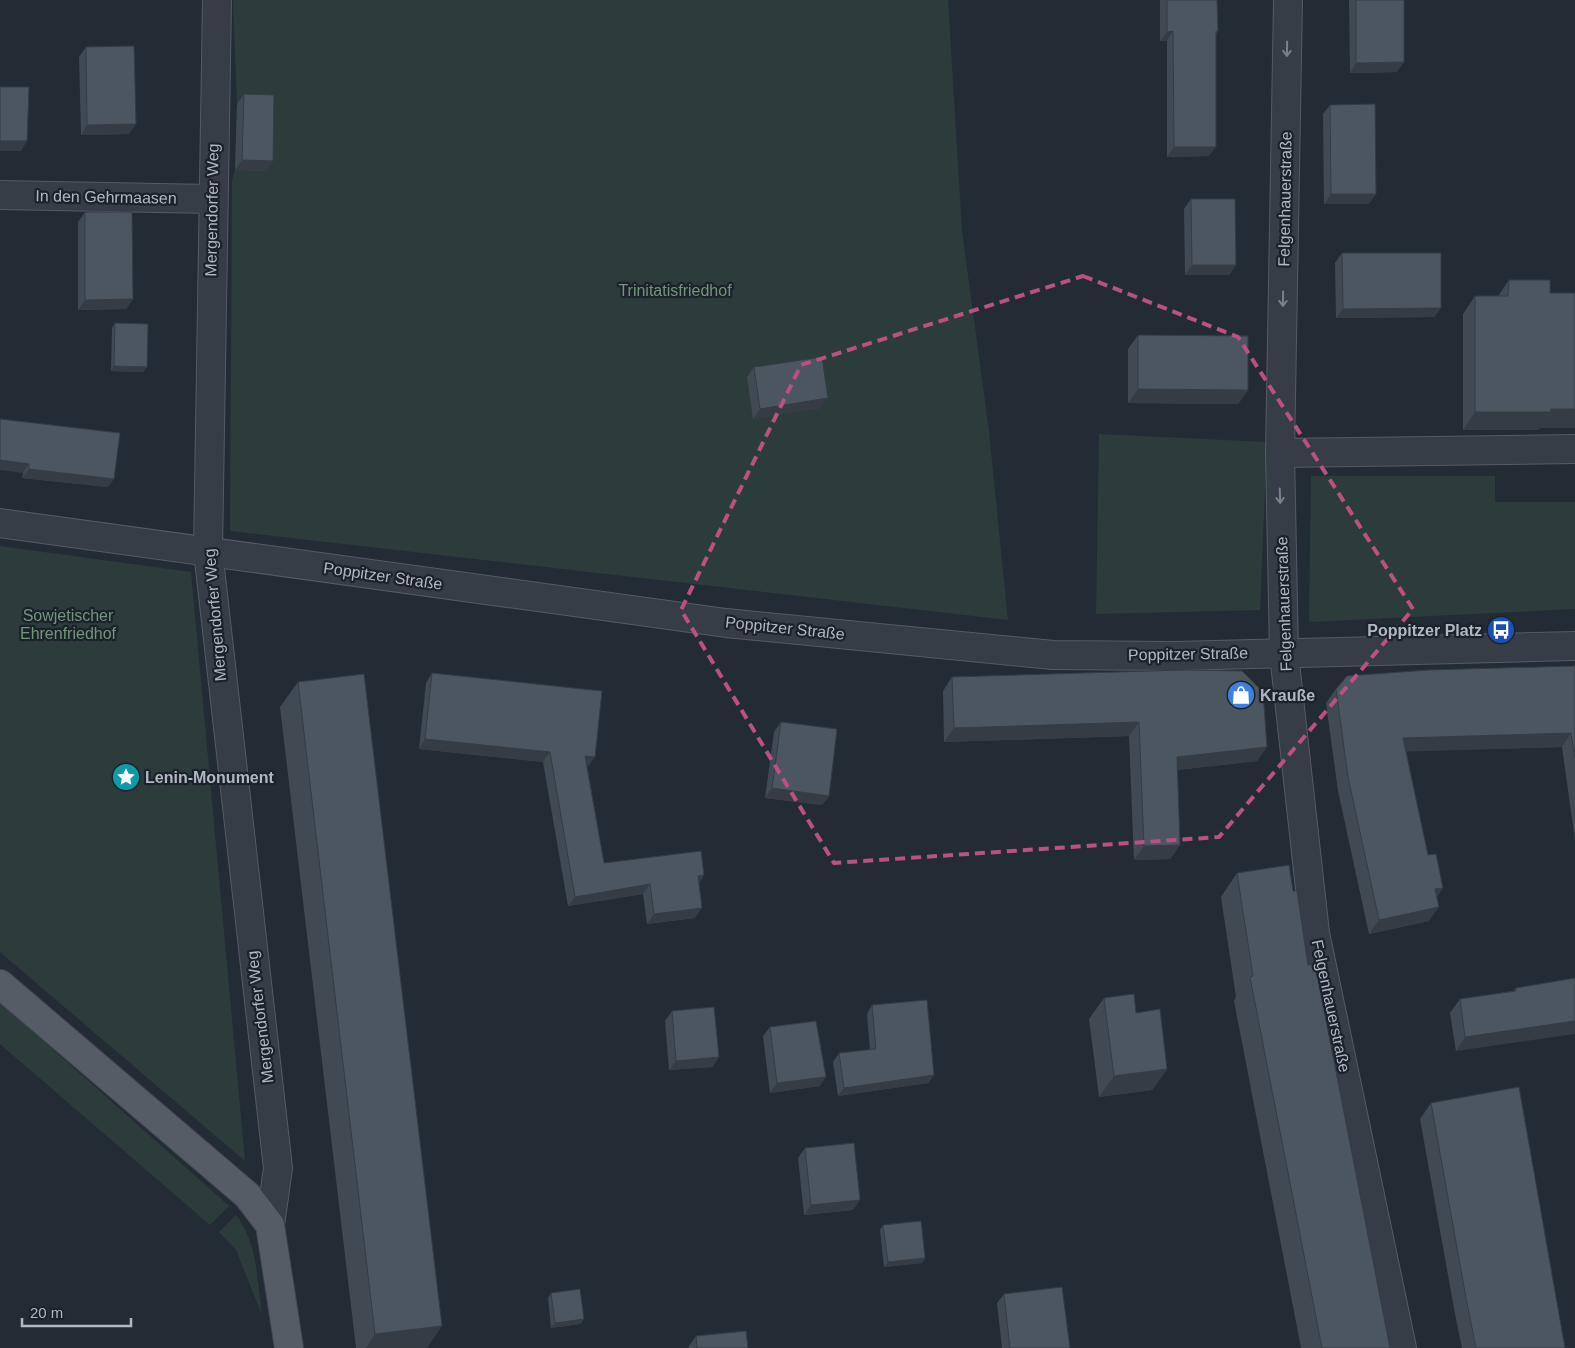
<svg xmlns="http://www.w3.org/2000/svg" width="1575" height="1348" viewBox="0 0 1575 1348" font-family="Helvetica,sans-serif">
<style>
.green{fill:#2b3c3b}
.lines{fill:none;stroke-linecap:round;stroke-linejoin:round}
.minor-casing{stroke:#545b64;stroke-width:30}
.major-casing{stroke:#40464f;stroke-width:30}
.minor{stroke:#373d46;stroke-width:28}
.major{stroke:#555c66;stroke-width:28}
.wall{fill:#414a53}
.shaded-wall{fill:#353c44}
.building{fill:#4c5661;stroke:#353c44}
.oneway{stroke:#7a818a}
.marked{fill:none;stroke:#bc507f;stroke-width:4;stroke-dasharray:10 6;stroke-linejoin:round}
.labels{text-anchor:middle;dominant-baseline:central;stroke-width:4.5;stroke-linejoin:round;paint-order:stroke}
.street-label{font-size:16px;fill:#b1b8c2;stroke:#1c222b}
.park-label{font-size:16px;fill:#73967a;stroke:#1c222b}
.poi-label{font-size:16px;font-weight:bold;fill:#b1b8c2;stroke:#1c222b;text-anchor:start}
</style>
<rect width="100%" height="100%" fill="#232c35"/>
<g class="green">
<path d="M233,0H948L962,231L989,431L1008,620L230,531L232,181L235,170L237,104Z"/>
<path d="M1099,434L1267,442L1260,610L1096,614Z"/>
<path d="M1311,476H1495V502H1575V609L1309,622Z"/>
<path d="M0,546L191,572L245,1161L0,952Z"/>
<path d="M0,1003L31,1030L229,1206L210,1225L0,1044Z"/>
<path d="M236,1215C258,1243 257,1281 262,1315L236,1250L219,1232Z"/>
</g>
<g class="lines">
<defs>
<g id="minor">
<path d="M217,0L208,551L278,1168L270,1225"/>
<path d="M1288,0L1280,453L1284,654L1315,933L1402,1348"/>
<path d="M0,195L212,199"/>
<path d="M1280,453L1575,449"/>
<path d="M0,523L726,623L1053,655L1176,656L1575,646"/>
</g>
<path id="major" d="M0,984L247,1195L270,1225L289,1348"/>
</defs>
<use href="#minor" class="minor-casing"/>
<use href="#major" class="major-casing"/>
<use href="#minor" class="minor"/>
<use href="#major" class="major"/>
</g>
<g class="wall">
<path d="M1160,0H1217L1218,31L1216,34L1209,156L1167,157V41H1160Z"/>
<path d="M1349,0H1404L1397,72L1350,73Z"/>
<path d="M86,47L129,134L81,135L79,57Z"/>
<path d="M244,94L266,171L235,170L237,104Z"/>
<path d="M1330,105L1369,204H1324L1323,114Z"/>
<path d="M1191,199L1236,265L1229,275H1185L1184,209Z"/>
<path d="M85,212L133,299L126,309L78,310V222Z"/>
<path d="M1342,253L1441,308L1434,317L1336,318L1335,263Z"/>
<path d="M1509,280L1550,293L1540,428L1538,430H1463V314L1475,296H1498Z"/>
<path d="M115,323L143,372L111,371L112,328Z"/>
<path d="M1138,335L1248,390L1238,404L1128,403V349Z"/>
<path d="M754,367L821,408L753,419L747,377Z"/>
<path d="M0,419L108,487L22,478L23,473Z"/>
<path d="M1575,666V840L1562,747L1406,751L1437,897L1429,921L1369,934L1338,791L1326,703L1336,689Z"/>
<path d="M432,673L595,757L588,766H587L604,863L704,875L699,883L695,918L647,924L643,894L568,906L543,762L419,749L426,683Z"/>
<path d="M952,677L1267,747L1257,761L1177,770L1180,845L1170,859L1134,860L1129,736L944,742L943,691Z"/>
<path d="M298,682L427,1348H356L280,707Z"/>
<path d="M781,722L829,796L822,805L765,798L774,732Z"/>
<path d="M1237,873L1293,891L1390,1348H1301L1234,1001L1236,997L1221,897Z"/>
<path d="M1575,978L1456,1051L1450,1013L1460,999L1513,991L1516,988Z"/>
<path d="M1104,998L1136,1013L1167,1069L1152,1090L1099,1097L1089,1019Z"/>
<path d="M872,1005L934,1075L928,1083L838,1096L833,1062L839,1053L870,1050L867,1014Z"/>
<path d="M672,1011L719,1057L712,1067L669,1070L665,1021Z"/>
<path d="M770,1027L820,1086L770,1093L763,1036Z"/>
<path d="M1431,1103L1565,1348H1462L1455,1314L1420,1119Z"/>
<path d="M805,1148L853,1210L804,1215L798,1158Z"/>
<path d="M883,1225L925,1258L922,1263L884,1267L880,1230Z"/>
<path d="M551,1293L584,1319L580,1324L551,1328L548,1298Z"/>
<path d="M1004,1294L1070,1348H1002L997,1303Z"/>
<path d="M696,1336L748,1348H689V1346Z"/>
</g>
<g class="shaded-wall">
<path d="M1173,31L1167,41H1160L1167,32Z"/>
<path d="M1404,62L1397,72L1350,73L1356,63Z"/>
<path d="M136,124L129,134L81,135L87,125Z"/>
<path d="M0,141H27L21,151H0Z"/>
<path d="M1174,147H1216L1209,156L1167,157Z"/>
<path d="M242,160L273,161L266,171L235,170Z"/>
<path d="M1331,194H1376L1369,204H1324Z"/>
<path d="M1192,265H1236L1229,275H1185Z"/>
<path d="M133,299L126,309L78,310L85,300Z"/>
<path d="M1441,308L1434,317L1336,318L1343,309Z"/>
<path d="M114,366L147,367L143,372L111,371Z"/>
<path d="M1138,389L1248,390L1238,404L1128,403Z"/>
<path d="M828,398L821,408L753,419L760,409Z"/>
<path d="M1551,409H1575V428H1540L1538,430H1463L1475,412Z"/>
<path d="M0,460L29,464L23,473L0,470Z"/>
<path d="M29,469L114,479L108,487L22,478Z"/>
<path d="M1139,722L1129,736L944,742L954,728Z"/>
<path d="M1571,733L1562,747L1393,752L1403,738Z"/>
<path d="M425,739L550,752L543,762L419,749Z"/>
<path d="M1267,747L1257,761L1167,771L1177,757Z"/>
<path d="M585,756L595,757L588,766H578Z"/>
<path d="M772,788L829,796L822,805L765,798Z"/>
<path d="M1180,845L1170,859L1134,860L1144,846Z"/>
<path d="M704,875L698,884V876Z"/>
<path d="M650,884L643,894L568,906L575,897Z"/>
<path d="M1443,888L1434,902L1435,889Z"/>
<path d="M1439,907L1429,921L1369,934L1379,920Z"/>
<path d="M702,908L695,918L647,924L654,914Z"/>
<path d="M1575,1021V1034L1456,1051L1465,1037Z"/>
<path d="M719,1057L712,1067L669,1070L676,1061Z"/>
<path d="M1167,1069L1152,1090L1099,1097L1114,1076Z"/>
<path d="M934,1075L928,1083L838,1096L844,1088Z"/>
<path d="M826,1077L820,1086L770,1093L777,1083Z"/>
<path d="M860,1200L853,1210L804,1215L811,1205Z"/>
<path d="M925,1258L922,1263L884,1267L888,1262Z"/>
<path d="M584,1319L580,1324L551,1328L555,1323Z"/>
<path d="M442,1326L427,1348H366L375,1334Z"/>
</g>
<g class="building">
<path d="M1167,0H1217L1218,31H1216V147H1174L1173,31L1167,32Z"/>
<path d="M1356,0H1404V62L1356,63Z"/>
<path d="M134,46L136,124L87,125L86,47Z"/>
<path d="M0,87H29L27,141H0Z"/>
<path d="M244,94L274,95L273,161L242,160Z"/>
<path d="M1375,104L1376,194H1331L1330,105Z"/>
<path d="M1191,199H1235L1236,265H1192Z"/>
<path d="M85,212H132L133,299L85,300Z"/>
<path d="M1342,253H1441V308L1343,309Z"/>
<path d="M1509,280H1550V293H1575V409H1551V412H1475V296H1508Z"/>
<path d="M115,323L148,324L147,367L114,366Z"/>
<path d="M1138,335L1248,336V390L1138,389Z"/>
<path d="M822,357L828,398L760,409L754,367Z"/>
<path d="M0,419L120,433L114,479L29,469V464L0,460Z"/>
<path d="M1575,666V758L1571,733L1403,738L1428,855L1436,854L1443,888L1435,889L1439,907L1379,920L1348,777L1336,689L1347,676L1428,670Z"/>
<path d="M1182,670L1242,671L1263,692L1267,747L1177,757L1180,845L1144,846L1139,722L954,728L952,677Z"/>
<path d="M432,673L602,691L595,757L585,756L604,863L701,851L704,875L698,876L702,908L654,914L650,884L575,897L550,752L425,739Z"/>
<path d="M364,674L442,1326L375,1334L298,682Z"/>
<path d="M781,722L837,729L829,796L772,788Z"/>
<path d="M1289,865L1293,891H1297L1308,965L1315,964L1390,1348H1322L1250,977L1253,976L1237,873Z"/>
<path d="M1575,978V1021L1465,1037L1460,999L1516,991V988Z"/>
<path d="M1134,994L1136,1013L1160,1009L1167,1069L1114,1076L1104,998Z"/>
<path d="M927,1000L934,1075L844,1088L839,1053L876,1049L872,1005Z"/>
<path d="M714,1007L719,1057L676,1061L672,1011Z"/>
<path d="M816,1021L826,1077L777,1083L770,1027Z"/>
<path d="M1519,1087L1565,1348H1476L1466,1298L1431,1103Z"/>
<path d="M854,1143L860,1200L811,1205L805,1148Z"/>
<path d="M921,1221L925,1258L888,1262L883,1225Z"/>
<path d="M1062,1287L1070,1348H1010L1004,1294Z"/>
<path d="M580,1289L584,1319L555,1323L551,1293Z"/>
<path d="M746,1331L748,1348H697L696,1336Z"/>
</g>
<defs><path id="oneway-shaft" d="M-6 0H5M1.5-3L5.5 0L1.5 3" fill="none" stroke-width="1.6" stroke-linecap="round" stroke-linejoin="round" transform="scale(1.25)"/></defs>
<g class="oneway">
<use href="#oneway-shaft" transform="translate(1287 49) rotate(91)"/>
<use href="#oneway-shaft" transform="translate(1283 299) rotate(91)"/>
<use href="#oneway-shaft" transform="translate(1280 496) rotate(88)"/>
</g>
<path class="marked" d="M1083,276L1238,337L1413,609L1219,837L834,863L681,610L801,365Z"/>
<defs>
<symbol id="bus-disc" viewBox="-11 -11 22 22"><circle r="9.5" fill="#1a4fb4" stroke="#1c222b"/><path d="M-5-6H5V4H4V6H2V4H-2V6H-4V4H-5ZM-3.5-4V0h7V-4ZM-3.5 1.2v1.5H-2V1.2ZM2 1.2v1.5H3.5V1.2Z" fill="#fff"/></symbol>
<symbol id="shop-disc" viewBox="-11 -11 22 22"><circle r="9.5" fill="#3f7fe0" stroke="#1c222b"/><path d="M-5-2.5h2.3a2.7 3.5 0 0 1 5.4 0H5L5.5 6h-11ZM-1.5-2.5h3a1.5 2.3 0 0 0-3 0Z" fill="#fff"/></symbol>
<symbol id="sight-disc" viewBox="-11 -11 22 22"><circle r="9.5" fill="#0f9aa8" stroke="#1c222b"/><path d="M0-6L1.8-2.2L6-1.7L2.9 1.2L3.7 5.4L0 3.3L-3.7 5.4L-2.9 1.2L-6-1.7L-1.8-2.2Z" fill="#fff"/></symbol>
</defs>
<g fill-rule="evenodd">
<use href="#bus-disc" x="1485" y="614" width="32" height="32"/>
<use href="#shop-disc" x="1225" y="679" width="32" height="32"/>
<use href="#sight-disc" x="110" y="761" width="32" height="32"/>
</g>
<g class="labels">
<g class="street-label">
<text transform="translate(106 197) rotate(1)">In den Gehrmaasen</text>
<text transform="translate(1285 199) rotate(-89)">Felgenhauerstraße</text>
<text transform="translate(212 210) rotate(-89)">Mergendorfer Weg</text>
<text transform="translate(383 576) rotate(8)">Poppitzer Straße</text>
<text transform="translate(1284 604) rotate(-92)">Felgenhauerstraße</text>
<text transform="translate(215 615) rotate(-95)">Mergendorfer Weg</text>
<text transform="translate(785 628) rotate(6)">Poppitzer Straße</text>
<text transform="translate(1188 654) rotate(-1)">Poppitzer Straße</text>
<text transform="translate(1331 1006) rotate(78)">Felgenhauerstraße</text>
<text transform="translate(260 1017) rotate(-97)">Mergendorfer Weg</text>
</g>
<g class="park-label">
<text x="675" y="290">Trinitatisfriedhof</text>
<text x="68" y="615">Sowjetischer<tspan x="68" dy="18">Ehrenfriedhof</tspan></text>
</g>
<g class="poi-label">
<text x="1482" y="630" text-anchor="end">Poppitzer Platz</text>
<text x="1260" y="695">Krauße</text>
<text x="145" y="777">Lenin-Monument</text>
</g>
</g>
<path d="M22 1318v8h109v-8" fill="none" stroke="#b1b8c2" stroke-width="2.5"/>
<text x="30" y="1318" font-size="15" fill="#b1b8c2" stroke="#1c222b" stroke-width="4" paint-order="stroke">20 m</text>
</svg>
